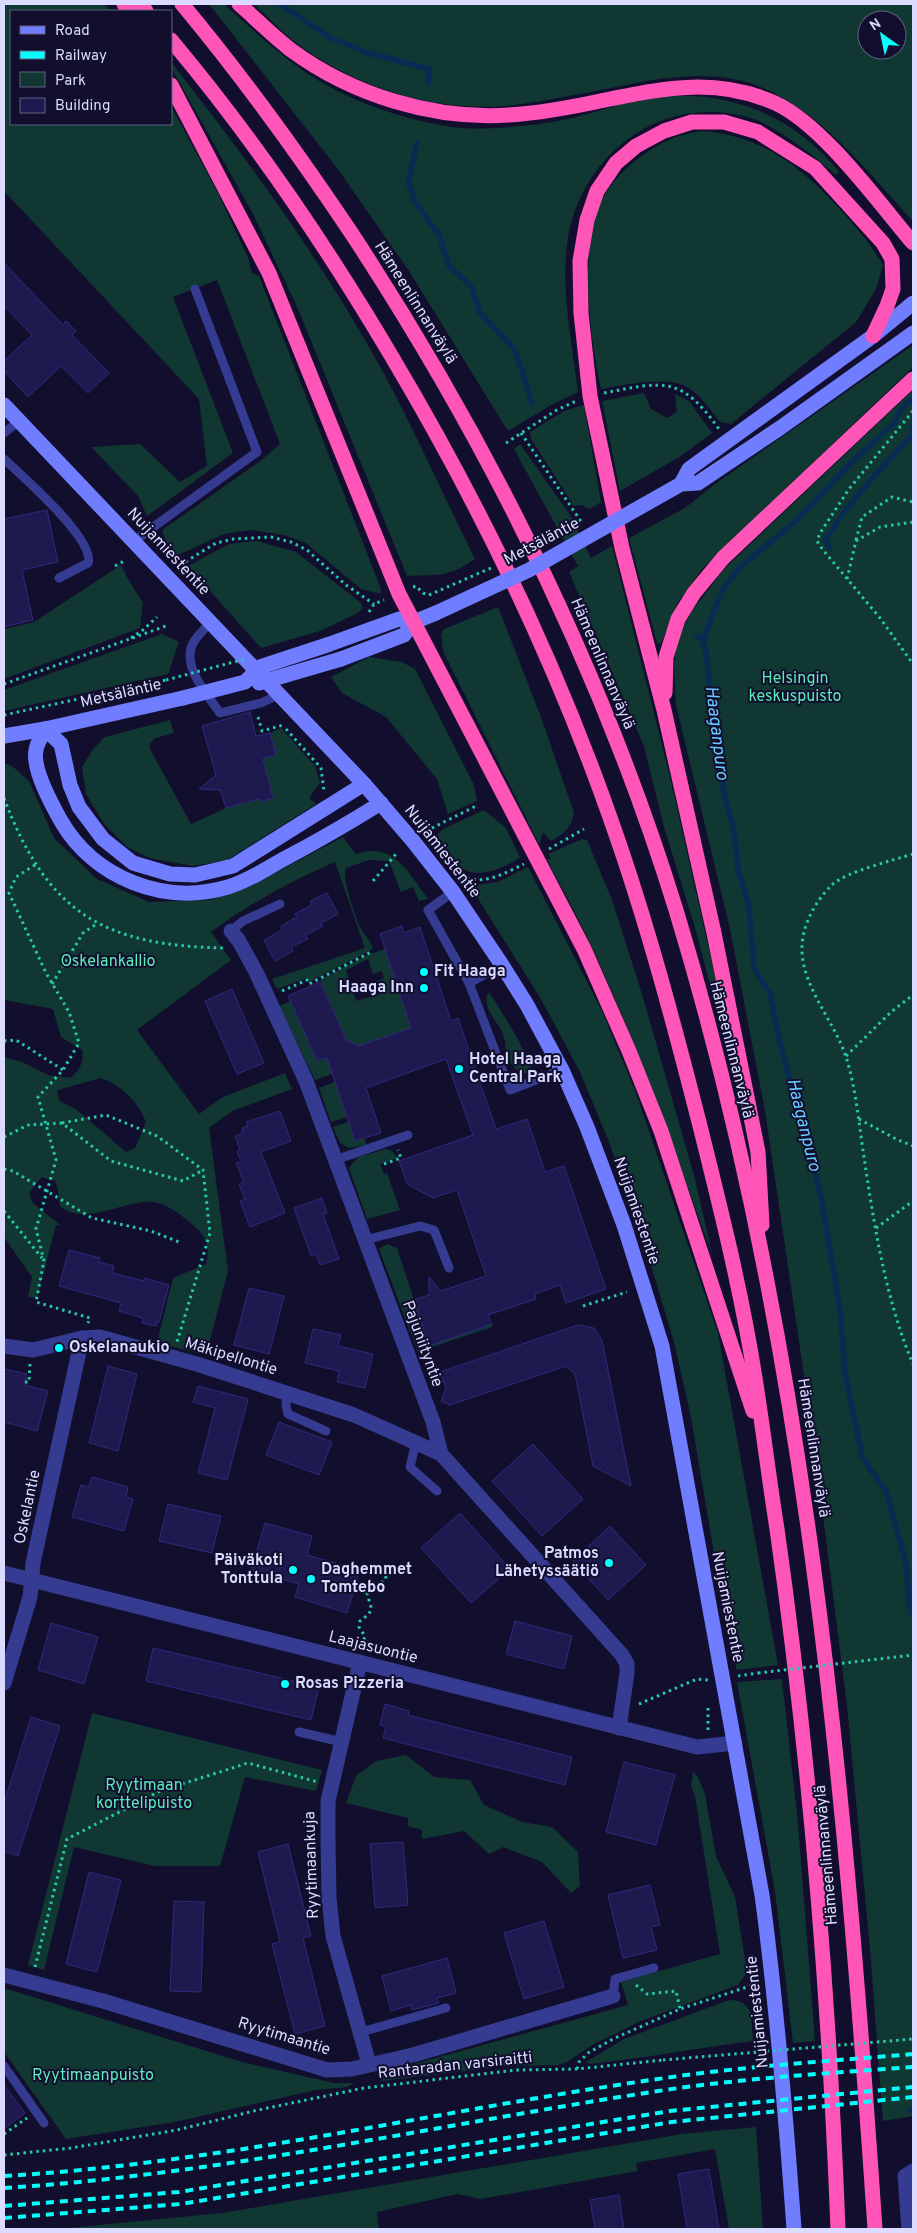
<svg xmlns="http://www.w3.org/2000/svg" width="917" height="2233" viewBox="0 0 917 2233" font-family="Overpass,sans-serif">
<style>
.green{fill:#113732;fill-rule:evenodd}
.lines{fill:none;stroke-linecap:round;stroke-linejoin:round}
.stream{stroke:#082b53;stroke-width:5.5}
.building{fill:#1e194f;stroke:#31297e}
.path{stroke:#24c9ae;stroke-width:3;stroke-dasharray:2.5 4;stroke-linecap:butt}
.lane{stroke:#353b90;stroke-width:9}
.street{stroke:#353b90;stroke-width:15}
.secondary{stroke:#717dff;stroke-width:15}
.highway{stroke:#ff55b8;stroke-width:15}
.rail{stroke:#06fffe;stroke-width:4;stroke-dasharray:8 6;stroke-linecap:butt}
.path-bridge{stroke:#24c9ae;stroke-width:3;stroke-dasharray:2.5 4;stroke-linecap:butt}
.secondary-bridge{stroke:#717dff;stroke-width:15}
.poi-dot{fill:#06fffe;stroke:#110f2d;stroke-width:2}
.labels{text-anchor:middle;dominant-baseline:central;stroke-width:4;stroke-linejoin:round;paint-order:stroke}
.street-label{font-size:16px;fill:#dbdaff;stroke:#110f2d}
.park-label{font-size:16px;fill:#5aebb8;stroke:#110f2d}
.poi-label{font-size:16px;font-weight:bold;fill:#dbdaff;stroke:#110f2d;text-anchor:start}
.water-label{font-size:18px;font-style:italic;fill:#68c9ff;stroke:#110f2d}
</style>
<rect width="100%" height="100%" fill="#110f2d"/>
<g class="green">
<path d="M4,4H105L111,11H11V124H171V106L218,193L248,258L252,273L259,276L381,589L380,594L361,589L306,543L284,535L251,530L224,534L178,555L166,541L162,530L259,462L280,444L217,280L173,297L233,453L147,516L138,496L91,447L140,444L180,482L207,466L199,399L4,191Z"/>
<path d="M209,4H224C250,27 276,52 305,72C348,101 408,122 460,128C487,130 546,125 572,118C598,112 623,102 649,98C724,88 792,113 839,172L836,175C814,156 786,134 759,121C746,115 729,113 715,112C641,109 580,166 568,238C560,288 572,342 578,392L551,405L508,431L409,271L337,168Z"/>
<path d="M254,4H913V221C869,174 831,122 772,92C722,67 668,76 616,87C579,94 542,102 505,106C432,112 353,86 295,42C281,31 267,16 254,4ZM867,20H897V50H867Z"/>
<path d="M171,62C248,160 323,262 383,372C416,433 444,497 475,559C466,565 453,573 443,574C431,576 419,575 407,576L298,309L253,214L171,67Z"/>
<path d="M701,131C759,135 796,163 835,204C853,223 870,243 883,265L876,289L856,322L731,424L720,422C710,409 700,394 685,386C666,376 622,385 601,389C590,338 576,236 607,191C621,170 647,149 671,139C680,135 691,133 701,131Z"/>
<path d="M913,345V367L703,568L678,602L661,644L657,643L629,538L685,508L715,484Z"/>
<path d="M913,390V2116L883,2121L870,1949L847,1706L813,1436L765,1111L730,929L676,705L674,665L677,638L692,611L723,570Z"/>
<path d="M644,393L651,409L667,418L677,412L675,394L689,401L712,433L681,456L620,491L602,401Z"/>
<path d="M584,405L601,502L590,509L582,505L574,506L531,439L530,432L564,411Z"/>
<path d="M520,444L570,515L591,558L612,546L670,777L728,1034L723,1035L696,931L664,827L644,746L569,572L578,566L514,449Z"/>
<path d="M257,541L296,552L361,603L363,608L358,613L320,631L261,648L188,566L229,544Z"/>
<path d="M121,565L128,579L143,603L140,628L4,679V629L34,622Z"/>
<path d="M498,607L541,717L574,813C571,828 564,834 551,841L543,833L539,844L443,651L441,635L444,629Z"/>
<path d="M162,634L179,642L168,674L4,711V690Z"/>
<path d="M369,657L402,662L415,669L474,785L477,801L448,814L437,779L386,717L342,693L331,677Z"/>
<path d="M170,720L174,733L155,738L150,743V749L191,824L226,808L259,799L260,802L273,798L261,754L265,753L267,758L276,755L270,733L281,728L315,766L320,783L309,798L316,804L227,860L193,866L149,858L127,847L104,824L86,794L82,767L94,748L105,737Z"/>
<path d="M4,763L12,766L29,781L54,838L97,879L149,902L210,900L247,888L343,837L356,854C394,841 408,872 428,899L419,901L413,887L401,892L389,861L369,860L346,868C341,876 356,920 361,929C366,937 370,940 373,949L309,982L307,978L277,989L272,979L365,948L335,862C291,881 250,903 211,932L231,960L137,1030L199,1114L223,1097L285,1073L292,1089L232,1111L209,1128L228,1271L206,1355L157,1343L173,1278L206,1264C211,1248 206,1235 192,1224C180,1215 169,1204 153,1202C127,1198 85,1228 60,1206L58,1190L55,1181L42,1177L29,1193L33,1203L61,1226L56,1225L37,1298L28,1297L32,1277L4,1237V1057L22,1062L48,1075L71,1078C79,1070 85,1062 82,1050L61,1037L53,1009L4,1000ZM101,1078C122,1086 138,1101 146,1122L135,1148L126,1152L77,1110L60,1101L57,1093L58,1090Z"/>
<path d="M484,810L506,828L520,858C479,882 458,879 437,835L443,829Z"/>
<path d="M582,839L587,840L612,900L642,994L695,1179L712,1254C663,1119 617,983 546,859H551L548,854Z"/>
<path d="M528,867L602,1011L636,1093L718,1333L778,1665L736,1670C737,1636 734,1601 717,1571L691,1417L674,1342L637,1219L609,1142L580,1072L541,999L470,886L498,882Z"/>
<path d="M385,949L412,1032L404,1035L400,1032L358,1046L347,1041L320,980L367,955ZM368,959L373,974L382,971L384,978L375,982L379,994L356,1001L346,970Z"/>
<path d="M490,993L517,1037L534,1074C526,1073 518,1073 513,1066C506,1059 506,1049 505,1041C502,1024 483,1012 487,994Z"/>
<path d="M290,1001L317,1061L327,1058L332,1074L315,1080L279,1006Z"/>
<path d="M335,1082L347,1117L331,1122L319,1088Z"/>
<path d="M348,1122L355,1141L364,1138L366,1145L349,1148L340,1143L333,1127Z"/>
<path d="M386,1149L392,1151L398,1158L380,1164L384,1174L387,1173L400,1210L367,1219L349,1168L358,1157Z"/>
<path d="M387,1244L397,1248L429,1346L492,1324V1327L418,1352L379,1249Z"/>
<path d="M782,1679L798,1823L815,2041L793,2043L775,1891L737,1682Z"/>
<path d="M92,1713L322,1770L316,1791L245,1777L220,1866H155L74,1847L44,1970L28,1965Z"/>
<path d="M406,1755L434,1777L470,1780L484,1805L522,1822L552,1827L578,1852L580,1886L571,1893L542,1862L503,1847L489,1854L464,1831L422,1839V1830L408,1826V1818L346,1803L356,1776L376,1761Z"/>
<path d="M693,1771L698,1777L705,1794L716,1856L735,1897L747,1973L738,1985L641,2021L594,2044L567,2062L558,2065L505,2066L381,2081L379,2076L392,2070L628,2005L621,1982L720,1954L695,1796L691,1786Z"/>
<path d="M4,1988L242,2062L334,2083H354L348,2087L316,2090L175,2122L66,2139L4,2052Z"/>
<path d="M729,2000C755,2000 751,2020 753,2041C698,2048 645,2058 590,2064L586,2062L624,2039Z"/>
<path d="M756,2127L763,2229H729L715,2149L636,2163L637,2171L481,2199L457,2194L377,2212L379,2229H59L222,2213L682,2134Z"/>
</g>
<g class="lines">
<g class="stream">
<path d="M280,4L331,38L365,52L429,69L428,84"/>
<path d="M417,143L408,182L416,203L439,235L449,266L471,286L480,313L515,349L532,403"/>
<path d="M829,548L826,539C848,503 876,474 905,443L911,436L913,426"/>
<path d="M697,636L703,640L706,652L716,746L725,799L734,829L738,869L749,906L754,968L770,994L780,1044L821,1197L840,1309L845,1373L862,1455L870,1469L886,1491L906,1563L910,1607L913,1615"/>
<path d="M703,640L722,591L739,568L796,521L852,462L895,422L899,412L913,397"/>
<path d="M911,2110L913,2109"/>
</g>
</g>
<g class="building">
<path d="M4,263L63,325L66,321L76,331L72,335L109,373L88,393L61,366L28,397L4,371V361L32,335L4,306Z"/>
<path d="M47,510L58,562L22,570L33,620L4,627V519Z"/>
<path d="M250,712L256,736L270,733L276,755L263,759L273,798L260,802L259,799L226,808L220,790L199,789L216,775L202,726Z"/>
<path d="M327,893L338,914L321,923L323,926L306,935L308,939L291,947L293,951L275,961L264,940L282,930L281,926L297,917L295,914L312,905L310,901Z"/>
<path d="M402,926L404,933L420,927L451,1021L458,1018L496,1129L527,1119L545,1172L564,1166L606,1289L566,1303L560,1285L535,1294L536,1299L488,1315L492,1324L429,1346L414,1300L429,1295V1277L441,1291L486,1276L457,1190L433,1198L407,1184L399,1161L473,1135L446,1059L366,1088L381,1133L355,1141L327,1058L317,1061L288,996L320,982L347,1041L358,1046L411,1028L380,934Z"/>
<path d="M232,989L264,1063L237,1074L205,1001Z"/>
<path d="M280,1111L291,1141L261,1152L285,1213L250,1227L240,1201L245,1199L239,1184L244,1182L236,1163L241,1161L237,1151L240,1149L235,1136L243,1133L242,1128L248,1126L246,1122Z"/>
<path d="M322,1198L327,1213L323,1214L339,1259L320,1265L316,1254L311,1256L294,1208Z"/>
<path d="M69,1250L100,1258L98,1262L114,1266L112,1273L144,1281V1278L169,1285L159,1322L157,1321L156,1326L142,1323L143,1318L119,1311L121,1303L59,1286Z"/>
<path d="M249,1288L284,1296L269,1354L234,1345Z"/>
<path d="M578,1325L594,1328L602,1340L631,1486L593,1466L575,1374L566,1366L450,1405L441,1401L446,1388L440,1372Z"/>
<path d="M313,1329L341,1335L338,1346L373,1354L365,1388L337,1382L339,1371L305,1363Z"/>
<path d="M108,1366L137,1374L118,1451L89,1443Z"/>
<path d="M4,1369L27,1374L24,1385L48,1391L37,1431L4,1422Z"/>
<path d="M198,1386L248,1399L227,1480L198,1473L215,1408L193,1402Z"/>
<path d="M279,1422L332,1442L319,1475L266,1455Z"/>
<path d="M533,1444L583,1499L542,1536L492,1481Z"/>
<path d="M92,1477L128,1487L126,1497L133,1499L124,1531L72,1517L81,1485L89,1487Z"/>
<path d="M168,1504L221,1516L212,1553L159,1541Z"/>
<path d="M460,1513L510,1569L471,1603L421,1548Z"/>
<path d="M265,1523L312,1536L307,1555L360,1570L347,1613L295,1597L299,1584L251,1570Z"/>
<path d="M610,1526L646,1565L608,1600L573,1561Z"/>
<path d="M515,1621L572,1636L564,1669L506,1654Z"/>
<path d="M51,1623L98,1637L84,1684L38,1670Z"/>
<path d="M153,1648L319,1687L311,1720L146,1681Z"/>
<path d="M385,1704L409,1711L408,1715L572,1757L565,1785L383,1738L386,1727L380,1725Z"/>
<path d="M31,1717L60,1726L18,1856L4,1851V1803Z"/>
<path d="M624,1762L675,1775L656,1845L606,1832Z"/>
<path d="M403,1842L408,1905L375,1908L370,1844Z"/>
<path d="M288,1844L311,1936L303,1938L325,2026L295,2034L272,1944L280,1942L258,1852Z"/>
<path d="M89,1872L121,1880L97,1972L66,1964Z"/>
<path d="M650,1885L660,1925L651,1927L657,1950L623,1958L608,1895Z"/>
<path d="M174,1901L204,1902L201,1992L170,1991Z"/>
<path d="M544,1921L564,1987L524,1999L504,1933Z"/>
<path d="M447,1958L456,1993L437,1998L439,2003L412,2010L411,2005L391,2011L382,1976Z"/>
<path d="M4,2085L25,2113L4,2129Z"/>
<path d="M709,2169L719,2229H687L678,2174Z"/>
<path d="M619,2195L624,2229H595L590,2200Z"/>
</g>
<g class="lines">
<g class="path">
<path d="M604,393C665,381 681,376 719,429"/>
<path d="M913,411L849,489L820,533L817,541L823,550L880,618L913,664"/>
<path d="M521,433L582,523"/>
<path d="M506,443L555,411L576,401"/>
<path d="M856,540L862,517L892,497L913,502"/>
<path d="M180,565L216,543L233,539L271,537L291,542L307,550L346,585L374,604"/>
<path d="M115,566L124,561"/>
<path d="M847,579L856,541L880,527L913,522"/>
<path d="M413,587L416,586L423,593L429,595"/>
<path d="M369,612L374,604L384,600"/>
<path d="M131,638L143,630L157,617"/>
<path d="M4,684L166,626"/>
<path d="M4,715L166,680"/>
<path d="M258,717L262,731L283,725"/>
<path d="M286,729L321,768L324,791"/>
<path d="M4,798C47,913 104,946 225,948"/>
<path d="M426,831L478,805"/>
<path d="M549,849L584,829"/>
<path d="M913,854C894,860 845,872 832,885C818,898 806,919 803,937C795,980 834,1019 846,1057C856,1088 859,1125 864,1157C874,1225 886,1301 913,1364"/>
<path d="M35,865L16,877L9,893L46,973L69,1012L79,1043L63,1070L38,1097L56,1160L36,1229L44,1261L36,1302L90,1318L88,1323"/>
<path d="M461,875C482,887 505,873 524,864"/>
<path d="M373,881L396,854"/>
<path d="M52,984L83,933L98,923"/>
<path d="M282,991L307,980L309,984L373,951"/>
<path d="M4,1041L16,1040L63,1070"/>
<path d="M846,1056L891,1012L913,995"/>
<path d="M859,1119L896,1139L913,1146"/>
<path d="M62,1123L106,1115L157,1136L203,1170L210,1233L177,1342"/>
<path d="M4,1137L28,1125L62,1123L111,1161L183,1181L203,1170"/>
<path d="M384,1164L401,1158L398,1150"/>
<path d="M4,1169L13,1171L92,1218L151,1231L179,1242"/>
<path d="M4,1211L42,1258"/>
<path d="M876,1228L913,1201"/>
<path d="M583,1306L627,1292"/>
<path d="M25,1382H29L30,1364"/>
<path d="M362,1646L365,1636L359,1627L360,1621C376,1609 371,1610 367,1593L386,1579L385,1571"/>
<path d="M738,1676L758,1673"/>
<path d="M639,1704L697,1679L708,1680"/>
<path d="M708,1730V1705"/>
<path d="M35,1967L67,1839L160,1791L248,1763L318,1782"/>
<path d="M636,1985L647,1994L676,1991L680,2009"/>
<path d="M577,2069L579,2062L588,2053L613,2039L680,2009L753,1985"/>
<path d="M4,2134L27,2118"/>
<path d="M4,2155L71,2148L177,2130L258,2110L364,2088L516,2070L577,2069L663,2060"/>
</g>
<g class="lane">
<path d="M4,433L19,421"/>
<path d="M4,459C21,475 96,540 88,563L59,578"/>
<path d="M134,541L257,452L195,289"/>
<path d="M210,622C205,629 197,636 193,643C181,667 208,695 220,713L261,703L278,695"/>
<path d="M453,892L428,910L469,983L510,1090L562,1070"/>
<path d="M231,931L243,921L280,904"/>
<path d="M469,983L502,965"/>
<path d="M335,1160L408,1135"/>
<path d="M365,1240L420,1226L434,1230L449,1268"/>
<path d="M287,1393L286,1406L288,1414L326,1431"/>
<path d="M416,1442L410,1467L437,1491"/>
<path d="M299,1732L342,1742"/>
<path d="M613,1996L615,1979L654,1968"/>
<path d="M361,2032L446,2008"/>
<path d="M4,2066L44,2123"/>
</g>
<g class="street">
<path d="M231,931L239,941L256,972L306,1081L433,1422L441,1454L622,1655L627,1664V1673L619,1728"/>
<path d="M4,1346L33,1350L82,1338L100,1337L200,1365L354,1415L441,1454"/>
<path d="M4,1573L697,1747L735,1743"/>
<path d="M360,1662L328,1801V1839L329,1898L333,1936L369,2064"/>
<path d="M4,1683L30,1597L33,1563L82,1338"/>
<path d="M4,1975L103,2001L327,2070L352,2069L413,2055L613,1996"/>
<path d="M909,2229L905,2176L913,2171"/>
</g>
<g class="secondary">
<path d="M913,303L873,336L689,469L681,484L698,483L780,428L913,333"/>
<path d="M4,405L364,784L413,841L453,892L502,965L527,1005L562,1070L587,1127L624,1225L662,1346L762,1895C777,2006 786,2118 794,2229"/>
<path d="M327,645L399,619L414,622"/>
<path d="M341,659L404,635L414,622L436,613"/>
<path d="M45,729C42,736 37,743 36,750C32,769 52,805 61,821C94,878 164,906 228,887C247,881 265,870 282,860C316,842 349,823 381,803"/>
<path d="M45,729L61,744L70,785L79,807L103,839L133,863L170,874L195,875L233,866L364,784"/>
<path d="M4,736L45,729L183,698"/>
</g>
<g class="highway">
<path d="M124,4L128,11"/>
<path d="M140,4L146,11"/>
<path d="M182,4C243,77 299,155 352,234C489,443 602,671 676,910C806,1337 845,1786 875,2229"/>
<path d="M239,4C256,19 273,36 291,50C352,95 433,120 509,115C541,113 573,107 605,100C665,88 716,77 775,103C823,125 878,202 913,243"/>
<path d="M171,40C254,139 327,247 392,357C480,505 555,660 612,823C647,922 674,1024 700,1126C721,1210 742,1294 755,1378C763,1428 769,1479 777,1529C810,1761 829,1995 838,2229"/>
<path d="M171,85L269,273L399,594L584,949L629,1051L661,1131L753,1411"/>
<path d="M665,693L666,657L678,619L694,593L723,558L913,379"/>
<path d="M762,1225L758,1152L714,933L664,710L622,548L590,396L581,313L580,261L587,220L597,191L616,163L636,146L664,131L692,122H724L758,132L815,168L883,243L892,259L893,289L887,306L873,336"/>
</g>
<g class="rail">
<path d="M4,2176C227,2163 444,2109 665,2078C747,2066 831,2061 913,2054"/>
<path d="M4,2188C227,2174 445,2123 665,2090C747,2078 831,2073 913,2067"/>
<path d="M4,2206L179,2192L670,2111L913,2087"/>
<path d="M4,2218L181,2204L672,2122L913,2097"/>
</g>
<g class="path-bridge">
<path d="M429,595L491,568"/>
<path d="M166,680L245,659"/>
<path d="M758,1673L913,1655"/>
<path d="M663,2060L913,2039"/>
</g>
<g class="secondary-bridge">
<path d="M436,613L529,570L681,484"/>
<path d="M259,683L341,659"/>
<path d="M183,698L245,682L260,667L327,645"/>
</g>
</g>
<g class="poi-dot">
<circle cx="424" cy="972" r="5"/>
<circle cx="424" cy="988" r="5"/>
<circle cx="459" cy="1069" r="5"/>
<circle cx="59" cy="1348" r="5"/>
<circle cx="609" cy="1563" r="5"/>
<circle cx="293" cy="1570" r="5"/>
<circle cx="311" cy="1579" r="5"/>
<circle cx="285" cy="1684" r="5"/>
</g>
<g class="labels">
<g class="street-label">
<text transform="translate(415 303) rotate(58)">Hämeenlinnanväylä</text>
<text transform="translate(542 542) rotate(-28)">Metsäläntie</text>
<text transform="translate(168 552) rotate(47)">Nuijamiestentie</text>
<text transform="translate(602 664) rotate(67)">Hämeenlinnanväylä</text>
<text transform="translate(121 694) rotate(-13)">Metsäläntie</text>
<text transform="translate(442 852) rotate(52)">Nuijamiestentie</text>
<text transform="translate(731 1050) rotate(76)">Hämeenlinnanväylä</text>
<text transform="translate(636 1211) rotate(71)">Nuijamiestentie</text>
<text transform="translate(422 1344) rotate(70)">Pajuniityntie</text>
<text transform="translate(231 1357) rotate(17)">Mäkipellontie</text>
<text transform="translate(813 1448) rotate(81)">Hämeenlinnanväylä</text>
<text transform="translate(28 1507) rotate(-78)">Oskelantie</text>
<text transform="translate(727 1607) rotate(79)">Nuijamiestentie</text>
<text transform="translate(373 1648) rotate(14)">Laajasuontie</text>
<text transform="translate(827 1855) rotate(-95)">Hämeenlinnanväylä</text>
<text transform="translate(312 1865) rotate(-92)">Ryytimaankuja</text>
<text transform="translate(758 2012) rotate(-96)">Nuijamiestentie</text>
<text transform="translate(284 2037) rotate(17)">Ryytimaantie</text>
<text transform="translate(455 2066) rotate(-6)">Rantaradan varsiraitti</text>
</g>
<g class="park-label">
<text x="795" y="679">Helsingin<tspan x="795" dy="18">keskuspuisto</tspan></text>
<text x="108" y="962">Oskelankallio</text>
<text x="144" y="1786">Ryytimaan<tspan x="144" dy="18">korttelipuisto</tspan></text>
<text x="93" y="2076">Ryytimaanpuisto</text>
</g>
<g class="poi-label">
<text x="434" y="972">Fit Haaga</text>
<text x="414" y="988" text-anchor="end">Haaga Inn</text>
<text x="469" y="1060">Hotel Haaga<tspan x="469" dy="18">Central Park</tspan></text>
<text x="69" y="1348">Oskelanaukio</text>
<text x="599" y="1554" text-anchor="end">Patmos<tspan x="599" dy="18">Lähetyssäätiö</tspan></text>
<text x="283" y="1561" text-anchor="end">Päiväkoti<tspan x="283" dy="18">Tonttula</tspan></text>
<text x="321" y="1570">Daghemmet<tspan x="321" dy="18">Tomtebo</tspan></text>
<text x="295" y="1684">Rosas Pizzeria</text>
</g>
<g class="water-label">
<text transform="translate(716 733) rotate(83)">Haaganpuro</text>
<text transform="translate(803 1125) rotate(76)">Haaganpuro</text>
</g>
</g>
<rect width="917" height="2233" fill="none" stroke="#dbdaff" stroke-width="10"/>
<rect x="10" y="10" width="162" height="115" fill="#110f2d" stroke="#626081"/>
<rect x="20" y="26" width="25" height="8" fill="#717dff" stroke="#626081"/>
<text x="55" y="35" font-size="15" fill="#dbdaff">Road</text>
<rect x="20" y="51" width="25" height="8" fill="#06fffe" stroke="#626081"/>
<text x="55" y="60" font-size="15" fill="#dbdaff">Railway</text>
<rect x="20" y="72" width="25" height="15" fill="#113732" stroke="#626081"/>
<text x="55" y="85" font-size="15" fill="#dbdaff">Park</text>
<rect x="20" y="98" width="25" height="15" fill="#1e194f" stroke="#626081"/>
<text x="55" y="110" font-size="15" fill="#dbdaff">Building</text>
<g transform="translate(882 35) rotate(327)"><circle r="24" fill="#110f2d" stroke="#626081"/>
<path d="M0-4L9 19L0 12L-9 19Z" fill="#06fffe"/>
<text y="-8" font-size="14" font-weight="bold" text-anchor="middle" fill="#dbdaff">N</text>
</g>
</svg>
